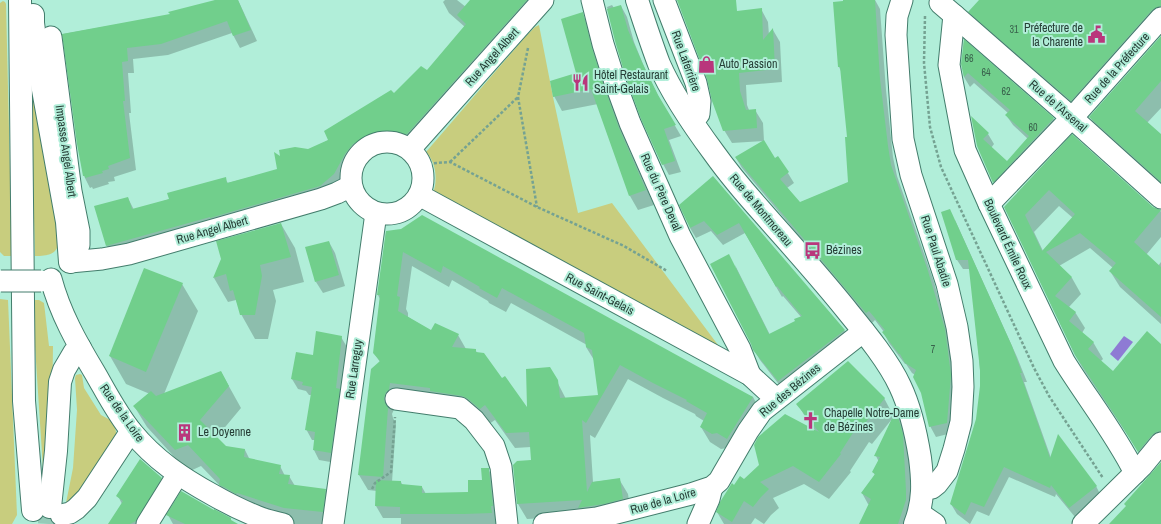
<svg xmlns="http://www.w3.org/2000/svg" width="1161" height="524" viewBox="0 0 1161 524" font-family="'Archivo Narrow',sans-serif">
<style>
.green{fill:#c8cd7e}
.water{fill:#8e7bd4}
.shadow{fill:#0003;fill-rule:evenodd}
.building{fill:#71cf8c;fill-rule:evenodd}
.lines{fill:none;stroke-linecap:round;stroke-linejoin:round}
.major-tunnel{stroke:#95cbb8;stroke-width:22;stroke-dasharray:22 11;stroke-linecap:butt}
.minor-casing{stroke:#437d6c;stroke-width:23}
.major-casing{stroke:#437d6c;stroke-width:24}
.path{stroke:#75a292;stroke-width:2.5;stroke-dasharray:3 2;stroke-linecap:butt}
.minor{stroke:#fff;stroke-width:21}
.major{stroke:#fff;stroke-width:22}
.minor-bridge-casing{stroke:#437d6c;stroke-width:23;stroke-linecap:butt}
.minor-bridge{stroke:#fff;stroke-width:21}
.labels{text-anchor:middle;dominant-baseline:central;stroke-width:4;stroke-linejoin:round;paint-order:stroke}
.number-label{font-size:10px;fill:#39624c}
.poi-label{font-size:12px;fill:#263e36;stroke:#b1eed9;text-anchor:start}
.street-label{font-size:12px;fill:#263e36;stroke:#b1eed9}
</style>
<rect width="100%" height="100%" fill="#b1eed9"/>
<g class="green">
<path d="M3,1L5,2L6,4L12,256H4L0,252V3Z"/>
<path d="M539,25L553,97L578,213L612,203L721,349L433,193C438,180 436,162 426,152L526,36L535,27Z"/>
<path d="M30,68L60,233C59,252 54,256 35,256Z"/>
<path d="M0,299L8,300L17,515L12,524H0Z"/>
<path d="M32,300H39L44,303L49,346H53L52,416L43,469Z"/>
<path d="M80,374L82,375L84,388L101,415L114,422L117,437L79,498L66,503L73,468L77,410L75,378L76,375Z"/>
</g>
<path class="water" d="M1124,336L1133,342L1118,361L1110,354Z"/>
<g class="shadow">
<path d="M217,0H238L257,41L240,48L232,33L168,55L133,59L134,73H128L131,113H129L136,170L114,177L115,181L108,182L109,184L93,189L92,187L90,188L84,176L78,144L63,34L171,15Z"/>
<path d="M445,0H457L476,15L494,0H542L413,145L390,144L377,146L358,154L350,164L340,185L113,256L107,246L128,198L134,210L170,199L225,179L228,183L279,170L281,158L308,150L329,140L427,72L465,27L449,13L443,2Z"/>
<path d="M678,0H720L724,14L761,9L768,22L769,35L773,30L780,42L782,82L746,85L747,105L749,110H755L763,123L764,141L732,143L724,130L708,78Z"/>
<path d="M862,0H875L880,9L886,90L893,157L897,176L934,282L950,340L956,386L952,433L936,437L930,426L922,393L915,375L912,373L906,364H905L889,343L884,333V332L875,320L872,323L742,168L736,158L774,159L778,157L794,183L787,188L799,203L850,182L848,138L841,71L839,67Z"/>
<path d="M980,0H1161V27L1081,117L979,28L970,12Z"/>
<path d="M612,5L614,8L621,6L627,17L634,42L647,74L664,107L681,136L669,140L681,172L669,175L663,164L616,40L607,7Z"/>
<path d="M582,14L591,28L612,102L627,144L654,205L638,210L630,196L598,104L562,111L554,96L577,74Z"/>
<path d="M1161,38V108L1147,123L1161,136V189L1100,133L1090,117Z"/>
<path d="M964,41L1054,119L1060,130L1000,193L994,182L972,118L988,134L994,144L991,148L1007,162L1028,139L1013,125L1006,115L1008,113L974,83L970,87L964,77L962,64Z"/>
<path d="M1072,136L1152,208L1160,210L1161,212V237L1146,255L1158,266L1161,262V324L1120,287L1110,271L1113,268L1090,248L1059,266L1072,278L1081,294L1069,307L1075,312L1085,328L1082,333L1093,342L1103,359L1101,361L1113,372L1161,345V452L1148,468L1131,440L1085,372L1075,355L1005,207ZM1059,206L1073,218L1043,251L1034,232Z"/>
<path d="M713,177L844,330L850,341L784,391L760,360L754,350L735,265L770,335L797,321L801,317L783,296L782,297L745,233L723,245L711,231L696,238L690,228Z"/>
<path d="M955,220L1017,357L1027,382H1024L1051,458L1096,486L1101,496L1075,517L1056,494L1055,497L1009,477L989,516L977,511L970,524L957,514L951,504L977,419L981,386L979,356L970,269H963L957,260Z"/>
<path d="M281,224L295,248L304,282L273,290L276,301L268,339H255L241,314L236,300L228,302L214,278L222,259Z"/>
<path d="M386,232L753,397L762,413L727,448L721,449L710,442L701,427L704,421L696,416L695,414L663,398L628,379L595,438L590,435L593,482L619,479L628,494L631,514L583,516L527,519L518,504L514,465L532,460L531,447L515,448L495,420L489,424L478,414L395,407L392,414L393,418L396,424L392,482H401L403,486L422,487L426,494L469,493L483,481L488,469L495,481L498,524H401V518H383L376,506L377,491L368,490L359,475L380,362L374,353L380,299L378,295ZM412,266L449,287L452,280L488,301L489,303L506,312L511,303L587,345L586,347L594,360L599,396L566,399L550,368L528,410L475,350L466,349L458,335L431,331L408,317V313L406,309Z"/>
<path d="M329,242L335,253L345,286L323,293L316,282Z"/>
<path d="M182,284L198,311L164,394L221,372L241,408L216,438L225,447L245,450L250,460L280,466L285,476H289L295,486L325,490L338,512L336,524H279L223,489L201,466L188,472L147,427L134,406L150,394L126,384L110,356Z"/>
<path d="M341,337L347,347L341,394L336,463L319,460L314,450L315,440H312L306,429L312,395H309L306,391L298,389L292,379L314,357Z"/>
<path d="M884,398L894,417L896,413L902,422L909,446L911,511L908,524H860L870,505L868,504L862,493L875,475L873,472L879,462L876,456L892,419L872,444L869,442L850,471L851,472L829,499L804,484L773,498L779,508L771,515L764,524L755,518L751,524H724L717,512L734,486L816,431L808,422L798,404Z"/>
<path d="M161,478L165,486L142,524H109L122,504L118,496Z"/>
<path d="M168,515L230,524H173Z"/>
</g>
<g class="building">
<path d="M215,0H238L251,30L233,36L227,21L161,44L127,48L128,61L122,62L125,101H123L130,158L108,166L109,169L102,171L103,173L85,178V176H83L77,144L62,34L170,14L168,12Z"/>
<path d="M470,0H527L407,134L384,133L371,135L353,144L345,154L334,174L320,186L210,218V217L106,246L94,206L128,197L132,209L169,199L167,193L226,177L227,183L277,169L274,152L280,156L279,150L295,147L308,149L328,140L324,131L391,90L394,93L421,66L427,70L466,24L457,15Z"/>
<path d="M677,0H736L737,11L762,8L763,40L773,28L775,69L739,73L740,91L746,110L756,109L757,128L723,131L712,101L707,79Z"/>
<path d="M843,0H875L880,79L888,146L891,165L928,271L945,329L951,375L947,423L929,427L921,393L913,377L916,370L905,363L900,354H899L882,332L885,330L869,311L866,313L735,157L764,140L775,158L778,156L789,172L780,179L800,202L848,182L845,137H847L840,67H838L833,2L843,1Z"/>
<path d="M979,0H1161V6L1157,7L1152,10L1071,101L968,12Z"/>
<path d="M621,5L628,30L642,62L658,95L676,125L664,129L675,161L662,165L641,119L626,78L615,41L607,9Z"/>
<path d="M583,12L592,48L604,86L619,128L646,190L629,196L591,89L553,97L550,81L576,73L561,19Z"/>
<path d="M1161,36V81L1135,111L1161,134V182L1089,117Z"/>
<path d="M964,39L1054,118L993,183L977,146L971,116L989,133L983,139L1007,161L1029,136L1005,115L1010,110L968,73L964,77L961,64Z"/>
<path d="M1072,134L1153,207L1161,210L1134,242L1161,267V317L1109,271L1116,263L1080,233L1046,252L1072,277L1055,296L1076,312L1069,321L1094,342L1088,349L1113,371L1147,331L1161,344V431L1156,432L1152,435L1138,452L1120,423L1075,355L1004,207ZM1049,190L1075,214L1042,251L1025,215Z"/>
<path d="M713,176L845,330L778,381L753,350L751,344L710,264L729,254L769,334L795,321L794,319L802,316L777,286L776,287L739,223L717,235L704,221L690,228L679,205Z"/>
<path d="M950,209L1012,346L1022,373H1020L1050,458L1058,434L1097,486L1069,508L1051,485L1050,488L1004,467L984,507L971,502L965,515L950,504L976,419L980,386V370L968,260H956L941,212Z"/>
<path d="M422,215L753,397L727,439L717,433L712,434L700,427L707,413L686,401L687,400L653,383L620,365L586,423L582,420L587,492L592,482L620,478L623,499L604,504L578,508L582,500L517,504L513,465L517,461L531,460L529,432L506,433L485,405L480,409L468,399L462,396L430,391V388L390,383L389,390L386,392L384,398L385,403L388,408L383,477L358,475L371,369L380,361L373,353L380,295H377L386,231L401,229ZM403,252L441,273L443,266L480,287L479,288L497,298L502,288L584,333L586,347L592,350L598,395L560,398L558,380L550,367L526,369L527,407L505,376L502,378L484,353L476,352V349L452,347L459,334L435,323L431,330L398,311L400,297L397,296Z"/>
<path d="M281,223L291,257L260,265L262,276L255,315H240L233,290L230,291L226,274L213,278L221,259L216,241Z"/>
<path d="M329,241L339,275L315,282L305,247Z"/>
<path d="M144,268L183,283L146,372L109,356Z"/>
<path d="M316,331L342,336L336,388L340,389L331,453L313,450L315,432L305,430L312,387L302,385L303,382L291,379L296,352L313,355Z"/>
<path d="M848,361L885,398L862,427L858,425L840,453L841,454L819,482L793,466L760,482L769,489L761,497L753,507L744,501L732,522L716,512L720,502L732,483L734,485L740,476L744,479L759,465L754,445L758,437L785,414L819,432L796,404Z"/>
<path d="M221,371L229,386L200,420L226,446L245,449L244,457L281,465L279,474L290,475L288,484L326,489L323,512L284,508L237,493L236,494L224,487L219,485L220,479L188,445L175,450L133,406L151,391L156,396Z"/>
<path d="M896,410L903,434L906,491V500L898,524H859L871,499L861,493L875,474L872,472L880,457L874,456Z"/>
<path d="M140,459L162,478L136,521L130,524H108L123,501L116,496Z"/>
<path d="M1161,462V524H1109L1126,506L1124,504Z"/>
<path d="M481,468H489V470L493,506H491L492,513L464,514H400V507L375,506L376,480L401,481V484L422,486V493L468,492V480H482Z"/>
<path d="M181,491L214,510V509L231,518V520L238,524H185L166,515Z"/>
</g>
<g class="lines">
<path class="major-tunnel" d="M49,524L50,507"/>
<defs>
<g id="minor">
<path d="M592,0L603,44L615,82L630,123L680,236L740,349L750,375"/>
<path d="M664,0L696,83L700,101L699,114L692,122"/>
<path d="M902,0L897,16L896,35L903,139L911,175L947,284L957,327L962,361L963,387L961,422L954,449L947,471L937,484L932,488L923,489"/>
<path d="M942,0L940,3L954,15L949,65L965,150L989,204L1064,361C1087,398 1115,433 1135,473"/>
<path d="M954,15L1072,118L1161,198"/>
<path d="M51,37L71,191L79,231V245L72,259"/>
<circle cx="387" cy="178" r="36"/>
<path d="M410,149L543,0"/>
<path d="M419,195L750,375L776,399"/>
<path d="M989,204L1080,109L1161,18"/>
<path d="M70,262L102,259L129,254L321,199L337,193L351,186"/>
<path d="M51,279C60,313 77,343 95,373C106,392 117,414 132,432C155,460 182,478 213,495C227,503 241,510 256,516C265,520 274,522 283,524"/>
<path d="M396,399L460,408L474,420L494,446L501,467L507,524"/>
<path d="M919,513L935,524"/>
<path d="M61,515L70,513L76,509L87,498L131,431"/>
<path d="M147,524L178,474"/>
<path d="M333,524L376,213"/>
<path d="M544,524L597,518L691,494L712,487L719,481L723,474L748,431L762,411L864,331"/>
<path d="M698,524L709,499L712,487"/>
<path d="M1083,524L1142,466L1161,443"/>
</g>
<g id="major">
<path d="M20,0L24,401L33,510"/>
<path d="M637,0C644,21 651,43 659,64C673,96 694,126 714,153C729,174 746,194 763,213C792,246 822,279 849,313C867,335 889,362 900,386C911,409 916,433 920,458C923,482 924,501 915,524"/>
<path d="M33,15V23L38,62L67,222L70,262"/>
<path d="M50,507L56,451L60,382L64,370L74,353L80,348"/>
</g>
</defs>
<use href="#minor" class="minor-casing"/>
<use href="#major" class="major-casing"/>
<g class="path">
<path d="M925,16L924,63L930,127L941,167L1034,368L1049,396L1103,478"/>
<path d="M528,48L518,97L537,207"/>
<path d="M450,162L518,97"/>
<path d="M424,164L450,162L537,207L624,246L667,271"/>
<path d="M372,489L375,483L391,472L395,417"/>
</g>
<use href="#minor" class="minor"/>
<use href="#major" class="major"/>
<defs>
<path id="minor-bridge" d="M1,281H41"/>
</defs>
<use href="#minor-bridge" class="minor-bridge-casing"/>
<use href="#minor-bridge" class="minor-bridge"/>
</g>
<defs>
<symbol id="civic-bare" viewBox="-9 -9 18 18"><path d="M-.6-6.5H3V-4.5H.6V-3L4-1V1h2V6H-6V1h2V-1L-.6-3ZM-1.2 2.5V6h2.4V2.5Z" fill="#b9367c" stroke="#b1eed9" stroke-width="2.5" paint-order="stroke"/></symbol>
<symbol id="shop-bare" viewBox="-9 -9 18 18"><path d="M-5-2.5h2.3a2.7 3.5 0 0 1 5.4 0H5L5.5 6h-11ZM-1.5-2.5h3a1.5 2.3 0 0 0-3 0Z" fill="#b9367c" stroke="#b1eed9" stroke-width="2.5" paint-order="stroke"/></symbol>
<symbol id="restaurant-bare" viewBox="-9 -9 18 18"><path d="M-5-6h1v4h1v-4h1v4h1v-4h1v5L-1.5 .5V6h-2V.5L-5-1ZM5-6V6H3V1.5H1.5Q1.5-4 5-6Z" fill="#b9367c" stroke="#b1eed9" stroke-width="2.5" paint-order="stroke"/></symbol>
<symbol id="bus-bare" viewBox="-9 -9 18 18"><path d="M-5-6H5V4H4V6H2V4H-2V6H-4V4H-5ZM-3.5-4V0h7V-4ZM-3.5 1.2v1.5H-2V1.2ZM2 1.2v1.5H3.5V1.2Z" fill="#b9367c" stroke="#b1eed9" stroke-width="2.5" paint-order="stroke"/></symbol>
<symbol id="church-bare" viewBox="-9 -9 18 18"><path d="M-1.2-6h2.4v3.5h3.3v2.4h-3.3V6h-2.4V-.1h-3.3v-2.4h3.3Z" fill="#b9367c" stroke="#b1eed9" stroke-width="2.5" paint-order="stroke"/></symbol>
<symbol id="building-bare" viewBox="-9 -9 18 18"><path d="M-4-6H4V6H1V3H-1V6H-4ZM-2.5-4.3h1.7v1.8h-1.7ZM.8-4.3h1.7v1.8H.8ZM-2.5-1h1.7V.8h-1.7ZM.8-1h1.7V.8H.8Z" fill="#b9367c" stroke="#b1eed9" stroke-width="2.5" paint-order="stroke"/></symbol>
</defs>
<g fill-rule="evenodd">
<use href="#civic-bare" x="1084" y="22" width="25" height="25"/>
<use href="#shop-bare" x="694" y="52" width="25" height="25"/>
<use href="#restaurant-bare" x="568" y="70" width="25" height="25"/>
<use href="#bus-bare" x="800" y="238" width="25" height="25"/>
<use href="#church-bare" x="798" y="408" width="25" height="25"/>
<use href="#building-bare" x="172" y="420" width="25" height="25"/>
</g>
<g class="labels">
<g class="number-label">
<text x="1014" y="29">31</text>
<text x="969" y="58">66</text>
<text x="986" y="72">64</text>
<text x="1006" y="91">62</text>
<text x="1033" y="127">60</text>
<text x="933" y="349">7</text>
</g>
<g class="poi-label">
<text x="1083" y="28" text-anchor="end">Préfecture de<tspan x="1083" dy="14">la Charente</tspan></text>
<text x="719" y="64">Auto Passion</text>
<text x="594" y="75">Hôtel Restaurant<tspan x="594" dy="14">Saint-Gelais</tspan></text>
<text x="826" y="250">Bézines</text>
<text x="824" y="413">Chapelle Notre-Dame<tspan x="824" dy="14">de Bézines</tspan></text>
<text x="198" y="432">Le Doyenne</text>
</g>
<g class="street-label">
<text transform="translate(492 57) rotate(-48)">Rue Angel Albert</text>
<text transform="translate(686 61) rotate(70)">Rue Laferrière</text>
<text transform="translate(1117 68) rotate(-48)">Rue de la Préfecture</text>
<text transform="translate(1058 106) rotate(41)">Rue de l'Arsenal</text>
<text transform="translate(66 151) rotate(82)">Impasse Angel Albert</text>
<text transform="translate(661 192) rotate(66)">Rue du Père Deval</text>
<text transform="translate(761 210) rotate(50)">Rue de Montmoreau</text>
<text transform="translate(212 230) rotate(-16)">Rue Angel Albert</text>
<text transform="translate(1008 244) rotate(65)">Boulevard Émile Roux</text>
<text transform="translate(936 251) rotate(72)">Rue Paul Abadie</text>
<text transform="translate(600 294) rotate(28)">Rue Saint-Gelais</text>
<text transform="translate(354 369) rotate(-82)">Rue Larreguy</text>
<text transform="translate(790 390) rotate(-40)">Rue des Bézines</text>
<text transform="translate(122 413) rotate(55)">Rue de la Loire</text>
<text transform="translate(663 501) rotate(-16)">Rue de la Loire</text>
</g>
</g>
</svg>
